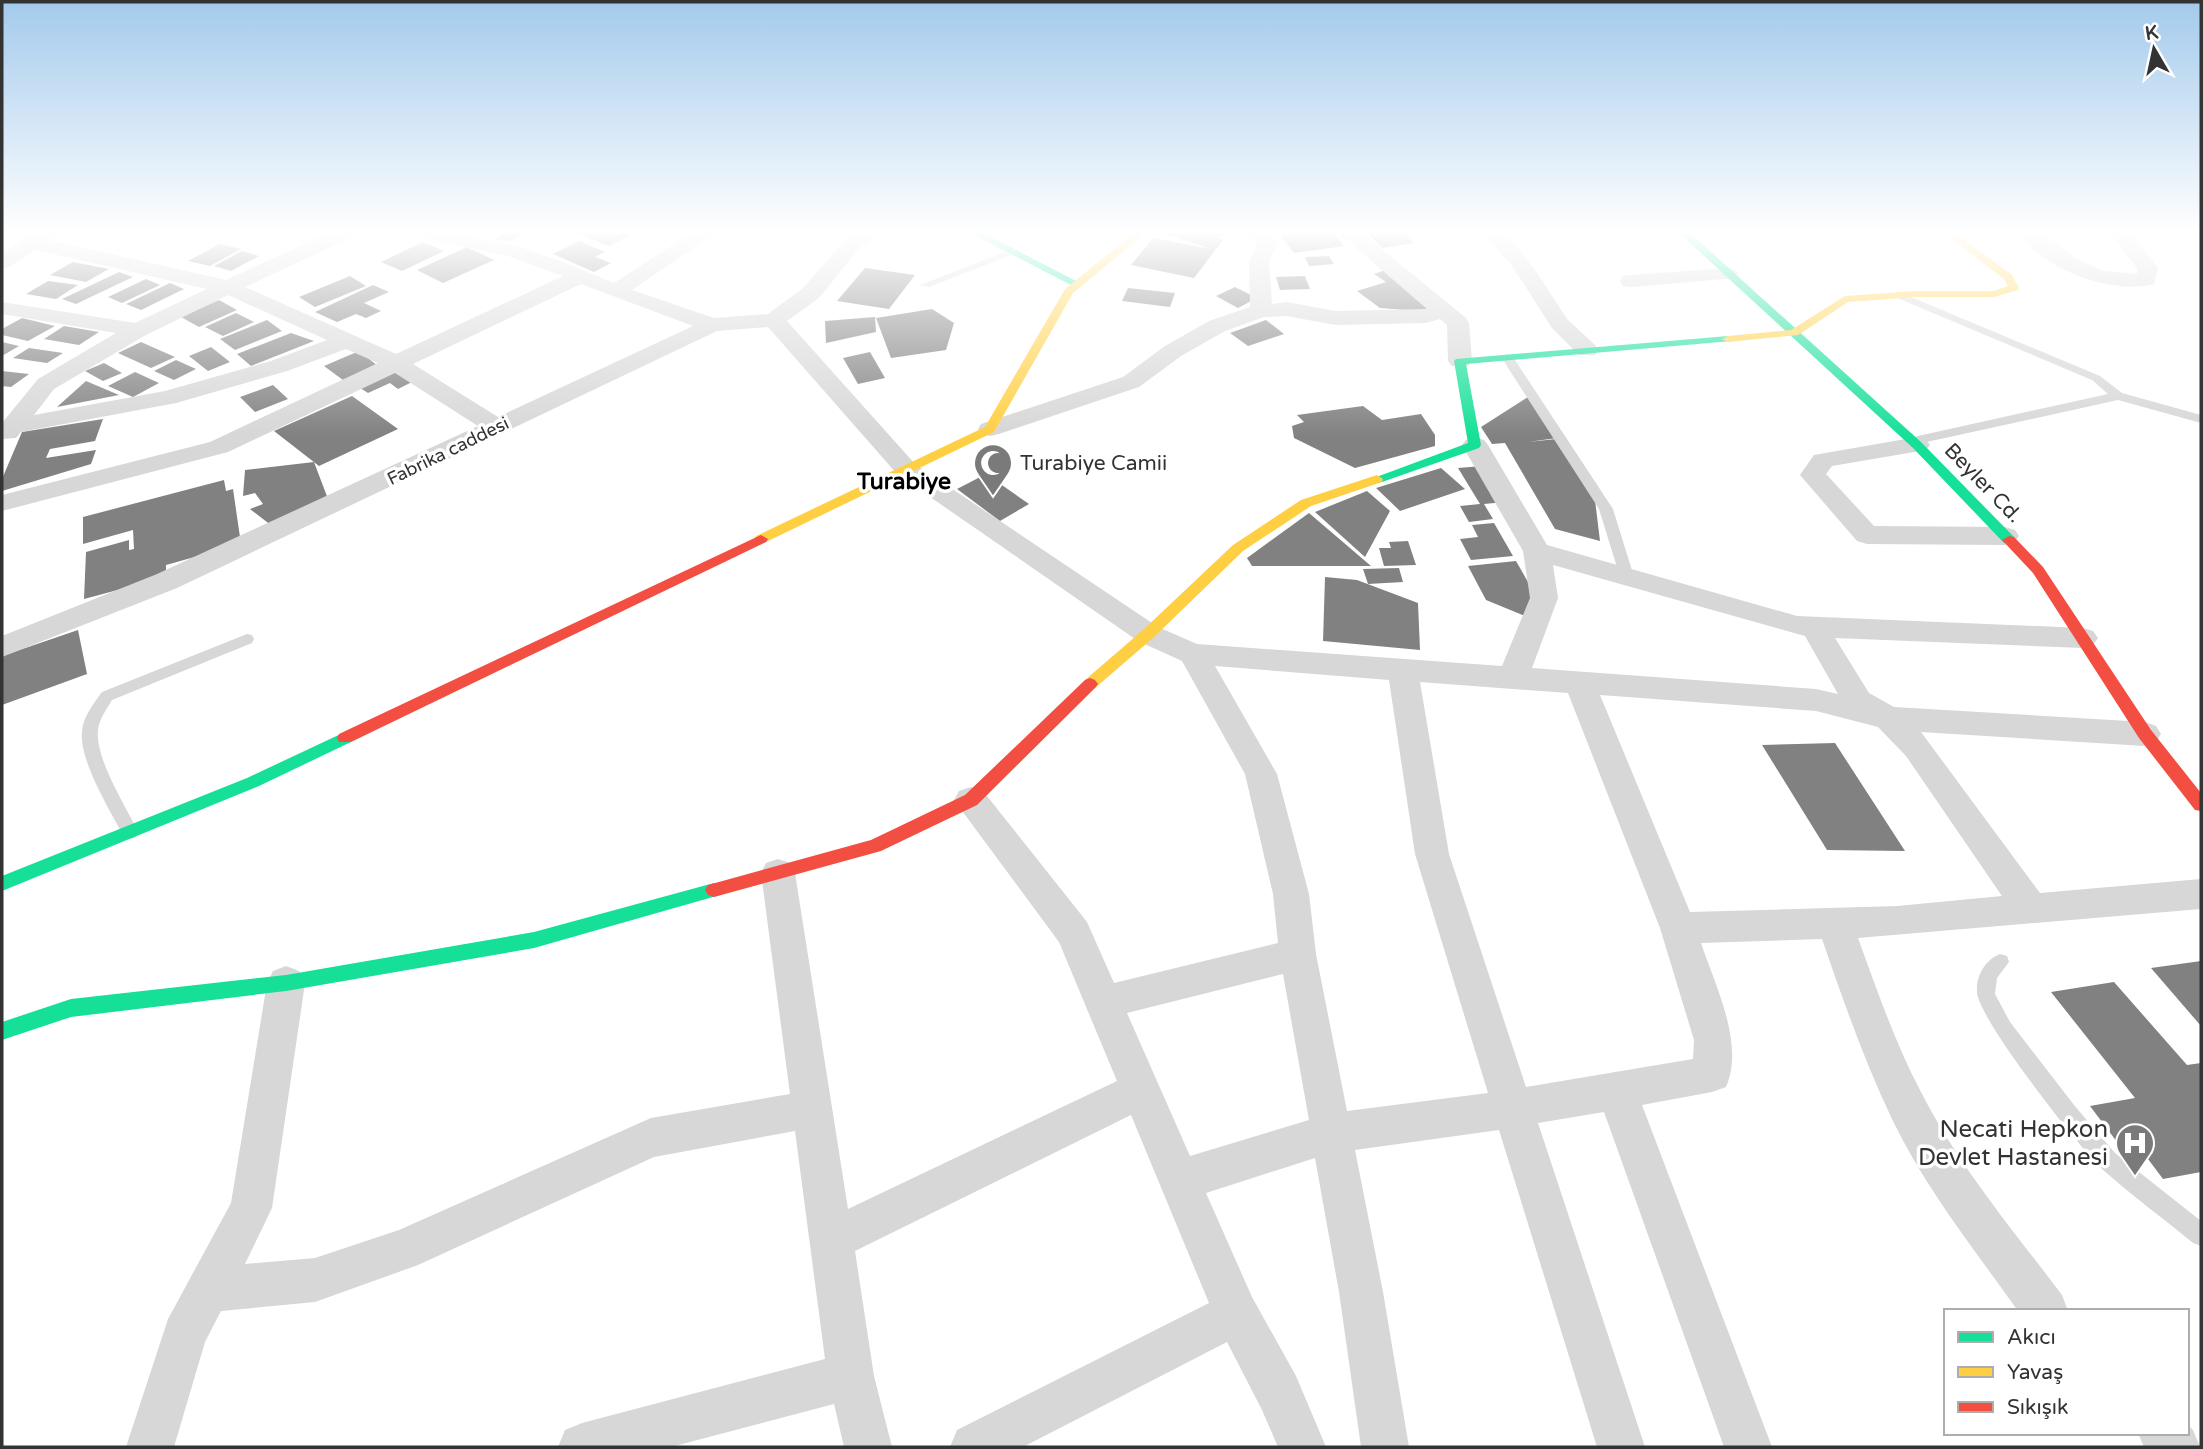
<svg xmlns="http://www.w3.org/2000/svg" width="2203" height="1449" viewBox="0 0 2203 1449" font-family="'Varela Round',sans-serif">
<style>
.building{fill:#818181}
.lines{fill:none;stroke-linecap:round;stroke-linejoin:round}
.lane{fill:#d7d7d7;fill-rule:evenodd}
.street{fill:#d7d7d7;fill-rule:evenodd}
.fast{fill:#16e098;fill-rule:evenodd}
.slow{fill:#ffcf43;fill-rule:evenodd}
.jam{fill:#f24e42;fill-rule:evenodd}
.labels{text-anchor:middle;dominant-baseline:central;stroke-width:7;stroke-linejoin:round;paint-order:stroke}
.far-street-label{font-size:18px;fill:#333;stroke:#fff}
.poi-label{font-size:21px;fill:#333;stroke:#fff;text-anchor:start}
.street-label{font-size:21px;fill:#333;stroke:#fff}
.neighbourhood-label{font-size:23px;font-weight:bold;fill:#000;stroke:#fff}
.near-poi-label{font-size:24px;fill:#333;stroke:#fff;text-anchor:end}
</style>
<rect width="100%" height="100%" fill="#fff"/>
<g class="building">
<path d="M503,233H521L512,241L495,240Z"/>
<path d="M575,233H634L609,246Z"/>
<path d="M1162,233H1228L1218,238L1223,240L1194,278L1131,265L1153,238L1211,249Z"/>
<path d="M1301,233H1333L1344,246L1294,253L1281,236Z"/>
<path d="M1368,233H1404L1414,243L1382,248Z"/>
<path d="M579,241L605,252L595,257L611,263L594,272L553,254Z"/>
<path d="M423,242L444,251L402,271L381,262Z"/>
<path d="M220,244L241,249L210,266L188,261Z"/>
<path d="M467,247L494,260L443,283L417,270Z"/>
<path d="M242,251L259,256L231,271L214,266Z"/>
<path d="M1329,256L1334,264L1309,266L1305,257Z"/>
<path d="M73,262L109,269L86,282L50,275Z"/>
<path d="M865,268L915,275L889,309L837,301Z"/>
<path d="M1385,270L1431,312L1380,308L1357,291L1386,282L1374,274Z"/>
<path d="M119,272L133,277L76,304L62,299Z"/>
<path d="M350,276L366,286L315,307L299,297Z"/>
<path d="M1305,276L1310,289L1280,290L1276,277Z"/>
<path d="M146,279L160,285L122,303L108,297Z"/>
<path d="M48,281L78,285L56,299L26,294Z"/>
<path d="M170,283L184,289L141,310L126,304Z"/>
<path d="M373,285L389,292L364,303L381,311L366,318L356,314L337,322L315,312Z"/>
<path d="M1235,287L1257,298L1238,308L1216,296Z"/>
<path d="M1128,288L1175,293L1170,307L1122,301Z"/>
<path d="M219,300L237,310L199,327L181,317Z"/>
<path d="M932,309L954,323L946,350L891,358L876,318Z"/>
<path d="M236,313L254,322L223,336L205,327Z"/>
<path d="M875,317L876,332L826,343L825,321Z"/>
<path d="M22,318L55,326L28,341L2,335V329Z"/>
<path d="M267,320L282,331L235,350L220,339Z"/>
<path d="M1266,320L1284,334L1248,346L1230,333Z"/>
<path d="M64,326L99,332L79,345L44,339Z"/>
<path d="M291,333L314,341L251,366L237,354Z"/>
<path d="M2,342L19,346L2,356Z"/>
<path d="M141,342L175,357L151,368L118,353Z"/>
<path d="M211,347L230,362L208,371L189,356Z"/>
<path d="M29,348L63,353L47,363L13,358Z"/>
<path d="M359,351L378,366L343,380L324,366Z"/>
<path d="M870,352L885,378L858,384L843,358Z"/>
<path d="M176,360L196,369L174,380L154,371Z"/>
<path d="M104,363L122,373L103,381L85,371Z"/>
<path d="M393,367L414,381L398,389L390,383L368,393L354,384Z"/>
<path d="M2,371L29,374L11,387L2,386Z"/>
<path d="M135,372L159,383L133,397L108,386Z"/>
<path d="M86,381L119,395L57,407Z"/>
<path d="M273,385L288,399L255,412L240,397Z"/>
<path d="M352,396L398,429L319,466L274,431Z"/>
<path d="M1528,397L1557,438L1528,442L1556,439L1595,500L1600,541L1555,529L1505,443L1492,444L1481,427Z"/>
<path d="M1363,406L1382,420L1421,414L1435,435V446L1355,468L1294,438L1292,426L1304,422L1297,415Z"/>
<path d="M103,419L95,441L50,449L46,458L96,450L91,464L2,491V479L22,432Z"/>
<path d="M314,462L328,499L272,526L250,509L263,504L255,493L243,496L245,470Z"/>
<path d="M1482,466L1505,502L1484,504L1493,519L1469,522L1460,506L1480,504L1458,468Z"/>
<path d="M1441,468L1465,489L1400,511L1376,488Z"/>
<path d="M986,474L1029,504L1000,521L957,489Z"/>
<path d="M224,480L226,491L233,489L241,544L166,565V577L84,599L86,552L129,540V550L134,549L133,530L83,544V517Z"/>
<path d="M1367,491L1390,511L1365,557L1315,512Z"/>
<path d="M1309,513L1371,566H1252L1247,558Z"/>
<path d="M1494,523L1513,556L1471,560L1460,539L1478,537L1472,525Z"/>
<path d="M1408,541L1416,565L1384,566L1379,548H1391L1389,542Z"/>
<path d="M1516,561L1537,598L1525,616L1486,600L1468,566Z"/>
<path d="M1399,568L1403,582L1368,584L1363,569Z"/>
<path d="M1325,577L1357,580L1418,603L1420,650L1323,641Z"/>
<path d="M78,630L87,674L2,705V656Z"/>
<path d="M1835,743L1905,851L1827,850L1762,745Z"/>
<path d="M2201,961V1026L2151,968Z"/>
<path d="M2114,982L2187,1065L2201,1063V1172L2163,1179L2148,1159L2132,1162L2090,1106L2135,1098L2051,992Z"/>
</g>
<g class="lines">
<g class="lane">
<path d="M1010,250L1019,252L929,287L920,285Z"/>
<path d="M1899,292L2100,376L2122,393L2201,415V423L2118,400L1913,445L1909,444V438L2108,394L2092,380L1895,297L1894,295Z"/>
<path d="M1507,354L1513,357L1613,509L1634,577L1632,580L1627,582L1620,577L1599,509L1501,357Z"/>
<path d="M247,634L252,635L254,639L252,643L112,700C107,709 99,719 98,730C95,759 126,806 138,832L136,837L130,839L124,837C110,810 79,761 82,731C83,717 94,703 102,692Z"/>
<path d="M2000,954L2007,956L2009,962L1997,978L1995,994L2010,1022L2074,1105L2115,1153L2201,1221V1246L2193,1243C2163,1218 2131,1195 2102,1169C2079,1147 1978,1019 1977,992C1976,976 1985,960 2000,954Z"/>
</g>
<g class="street">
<path d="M33,233H57L49,240L226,280L328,233H355L352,237L245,287L396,354L563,276L508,256L420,237L417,233C491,233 546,254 614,283L691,233H715L632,290L714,318L768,314L803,288L846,239L856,233H882L860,247L819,298L787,321L915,464L1158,627L1197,644L1502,666L1530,598L1523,551L1462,445L1466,440L1475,437L1484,440L1488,445L1547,545L1797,616L2083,628L2093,631L2098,638L2093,645L2083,648L1835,638L1869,693L1894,707L2145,722L2156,726L2161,734L2156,742L2145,746L1921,732L2040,893L2201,879V909L1858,938C1877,990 1895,1043 1921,1092C1958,1165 2013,1230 2062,1295L2068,1311H2018C1974,1249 1925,1188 1892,1119C1864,1060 1843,1000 1822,939L1701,943C1715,985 1745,1044 1726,1087L1712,1092L1642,1105L1772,1447H1724L1604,1112L1538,1123L1645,1447H1597L1499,1130L1355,1150L1383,1292L1409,1447H1361L1339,1292L1315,1158L1206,1193L1252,1297L1296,1376L1326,1447H1278L1262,1410L1227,1342L1023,1447H950L957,1430L1209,1303L1131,1115L855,1251L874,1376L892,1447H844L834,1404L671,1447H558L565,1430L582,1423L825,1359L795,1131L654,1157L418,1265L315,1302L221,1311L205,1342L174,1447H126L168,1319L231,1203L267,983L273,971L286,966L299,971L305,983L272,1208L245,1264L315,1258L399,1230L651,1118L790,1094L761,873L766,863L778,859L790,863L795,873L848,1209L1117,1081L1059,942L954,800L959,791L971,787L983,791L1087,922L1114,983L1278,943L1273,894L1245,774L1182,661L1138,641L897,474L768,327L717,331L177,588L2,657V636L157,574L478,426L395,373L228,452L2,511V495L210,442L378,363L346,349L287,371L176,403L21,432L16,438L2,439V423L38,379L116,333L2,314V302L135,323L207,289L36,250L9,267L2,269V254ZM581,284L693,326L498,417L413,364ZM228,295L327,340L271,361L165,391L34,415L54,389L146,335ZM1553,565L1805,636L1838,694L1816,689L1532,668L1558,598ZM1215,666L1389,680L1415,854L1488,1093L1347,1111L1316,954L1309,894L1277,774ZM1420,682L1568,693L1660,928L1694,1040L1693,1059L1526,1087L1449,854ZM1600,695L1816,711L1878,727L1906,756L2002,896L1897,906L1690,912ZM1283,974L1309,1120L1190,1156L1127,1013Z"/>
<path d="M1247,233H1269L1278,243L1269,262L1272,304L1286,302L1336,311L1427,309L1339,233H1362L1466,318L1469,323L1472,361L1468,366H1452L1448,361L1447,325L1440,319L1426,323L1336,325L1286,316L1264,317L1225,331L1181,356L1139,387L999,434L990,436L981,434L978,429L981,424L1123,377L1165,346L1209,321L1250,307L1249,262L1257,244Z"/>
<path d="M1480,233H1503L1512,241L1536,271L1567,319L1595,345L1598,350L1595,355H1579L1552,328L1511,264Z"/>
<path d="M2018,233H2041L2077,259L2103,271L2137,274V268L2110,233H2131L2158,268L2154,284C2111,295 2045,270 2018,233Z"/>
<path d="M1728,268L1735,270L1739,274L1735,278L1631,287L1623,286L1620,281L1623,276L1631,275Z"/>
<path d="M1917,437L1926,440L1930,445L1926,450L1832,466L1826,474L1874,526L2005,527L2015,530L2019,536L2015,542L2005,545L1867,544L1857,541L1800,475L1814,455Z"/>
<path d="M2187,1424L2193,1430L2200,1447H2144L2138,1433H2187Z"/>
</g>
<g class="fast">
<path d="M970,233H983L1082,284L1073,286Z"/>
<path d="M1679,233H1690L1921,442L2014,537L2016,540L2014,543H2004L1913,448Z"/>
<path d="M1728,336L1732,337V341L1466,364L1481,445L1479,448L1382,482L1377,483L1371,479L1468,443L1454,361L1456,359Z"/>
<path d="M345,732L351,734L353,738L351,742L259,786L2,891V876L247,778Z"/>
<path d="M714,883L720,885L723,890L720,895L534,948L286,991L71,1017L2,1040V1022L71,999L286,975L534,932Z"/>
</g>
<g class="slow">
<path d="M1134,233H1146L1073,293L994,432L766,542H756L754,539L756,536L985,427L1065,289Z"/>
<path d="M1944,233H1956L2012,275L2019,288L2018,290L1994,297H1915L1848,302L1798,335L1728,342L1722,339L1728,336L1791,330L1845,296L1915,291H1993L2008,286L2004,279Z"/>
<path d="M1377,475L1383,479L1382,482L1311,506L1243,551L1153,638L1095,688H1085L1082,684L1085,680L1143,630L1233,545L1301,500Z"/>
</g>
<g class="jam">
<path d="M761,535L768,539L766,542L351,742H339L337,738L339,734Z"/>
<path d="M2009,536L2014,537L2043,567L2151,730L2201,793V811L2195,810L2139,738L2033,573L2002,540Z"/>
<path d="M1090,678L1095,680L1098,684L1095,688L977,805L881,851L714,897L708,895L705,890L708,885L871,840L965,795L1085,680Z"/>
</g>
</g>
<linearGradient id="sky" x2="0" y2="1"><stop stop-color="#a3caec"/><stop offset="0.53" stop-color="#fff"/><stop offset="1" stop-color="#fff" stop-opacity="0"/></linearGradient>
<rect width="2203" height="436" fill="url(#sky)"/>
<defs>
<symbol id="mosque-pin" viewBox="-11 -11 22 30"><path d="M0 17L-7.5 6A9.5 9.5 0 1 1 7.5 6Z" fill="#7a7a7a" stroke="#fff"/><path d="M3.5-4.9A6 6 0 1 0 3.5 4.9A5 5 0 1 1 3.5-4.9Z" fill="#fff"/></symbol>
<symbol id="hospital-pin" viewBox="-11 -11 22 30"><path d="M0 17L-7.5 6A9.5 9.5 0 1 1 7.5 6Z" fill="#7a7a7a" stroke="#fff"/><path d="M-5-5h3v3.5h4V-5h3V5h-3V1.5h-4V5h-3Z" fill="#fff"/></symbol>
</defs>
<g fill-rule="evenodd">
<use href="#mosque-pin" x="971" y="441" width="44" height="60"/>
<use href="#hospital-pin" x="2113" y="1121" width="44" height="60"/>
</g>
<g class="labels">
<g class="far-street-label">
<text transform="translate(448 451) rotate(-26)">Fabrika caddesi</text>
</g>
<g class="poi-label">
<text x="1020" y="463">Turabiye Camii</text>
</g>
<g class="street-label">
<text transform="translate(1983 483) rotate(46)">Beyler Cd.</text>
</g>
<g class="neighbourhood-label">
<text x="904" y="482">Turabiye</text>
</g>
<g class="near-poi-label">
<text x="2108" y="1129">Necati Hepkon<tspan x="2108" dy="28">Devlet Hastanesi</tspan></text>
</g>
</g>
<rect width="2203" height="1449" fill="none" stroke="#333333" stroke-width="7"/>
<rect x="1944" y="1309" width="245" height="126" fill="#ffffff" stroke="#adadad" stroke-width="2"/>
<rect x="1958" y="1332" width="35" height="10" fill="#16e098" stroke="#adadad" stroke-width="2"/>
<text x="2007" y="1344" font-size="21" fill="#333333">Akıcı</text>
<rect x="1958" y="1367" width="35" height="10" fill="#ffcf43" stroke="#adadad" stroke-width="2"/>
<text x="2007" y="1379" font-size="21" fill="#333333">Yavaş</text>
<rect x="1958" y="1402" width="35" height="10" fill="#f24e42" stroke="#adadad" stroke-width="2"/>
<text x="2007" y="1414" font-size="21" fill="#333333">Sıkışık</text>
<g transform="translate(2154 49) rotate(351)" stroke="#ffffff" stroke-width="5" paint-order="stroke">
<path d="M0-5L12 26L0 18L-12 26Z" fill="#333333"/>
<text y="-10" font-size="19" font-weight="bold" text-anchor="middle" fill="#333333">K</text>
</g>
</svg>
